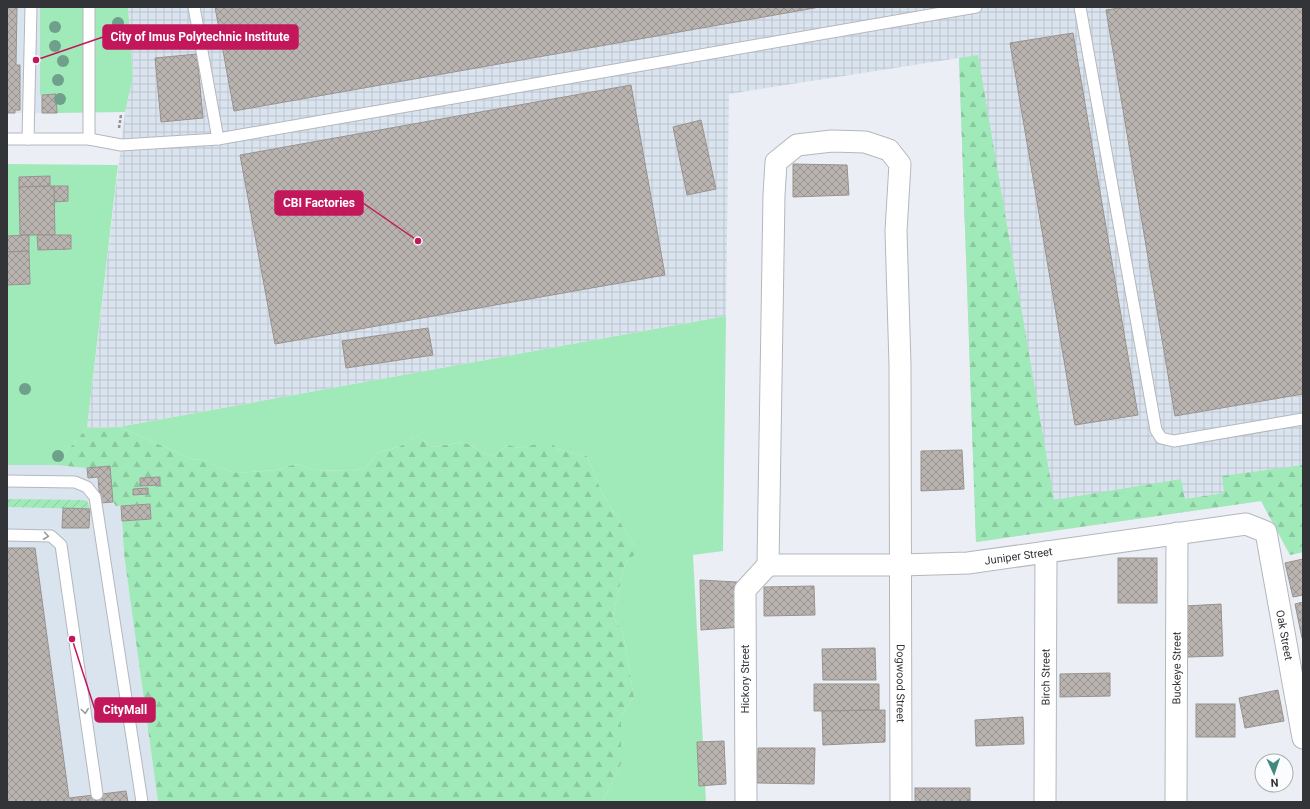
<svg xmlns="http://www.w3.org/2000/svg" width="1310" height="809" viewBox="0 0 1310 809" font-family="Roboto,sans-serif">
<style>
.built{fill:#dae4ef}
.industrial{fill:url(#industrial-grid)}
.grass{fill:#a0e9b9}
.forest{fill:url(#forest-firs)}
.garden{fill:url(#garden-furrows)}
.building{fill:url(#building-cross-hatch);stroke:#98938f}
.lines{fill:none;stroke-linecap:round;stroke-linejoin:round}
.lane-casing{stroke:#b3b8bd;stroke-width:13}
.street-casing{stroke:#b3b8bd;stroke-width:23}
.path{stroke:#8e9095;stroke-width:2.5;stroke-dasharray:3 2;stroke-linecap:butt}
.lane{stroke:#fff;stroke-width:11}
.street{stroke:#fff;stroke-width:21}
.tree{fill:#6ea08b}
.oneway{stroke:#999a9b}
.labels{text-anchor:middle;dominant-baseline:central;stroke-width:3;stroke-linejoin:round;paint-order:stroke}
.street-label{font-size:11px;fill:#333437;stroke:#fafcfe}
.leader{fill:none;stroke:#c2185b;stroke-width:1.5}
.callout-dot{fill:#c2185b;stroke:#fafcfe;stroke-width:1.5}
.callout{fill:#c2185b;stroke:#c2185b;stroke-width:1.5}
.callout-label{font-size:12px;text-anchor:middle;font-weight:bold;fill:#fff}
</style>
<defs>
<pattern id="industrial-grid" width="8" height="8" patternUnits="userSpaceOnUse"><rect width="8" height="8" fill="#dae4ef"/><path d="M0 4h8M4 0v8" fill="none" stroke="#bcc4ce"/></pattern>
<pattern id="forest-firs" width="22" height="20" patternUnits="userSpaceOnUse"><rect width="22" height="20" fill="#a0e9b9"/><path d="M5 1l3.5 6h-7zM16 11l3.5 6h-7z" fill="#8ac8a0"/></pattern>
<pattern id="garden-furrows" width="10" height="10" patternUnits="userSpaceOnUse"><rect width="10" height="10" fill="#a0e9b9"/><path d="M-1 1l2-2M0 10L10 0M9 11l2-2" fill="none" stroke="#8ac8a0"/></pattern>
<pattern id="building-cross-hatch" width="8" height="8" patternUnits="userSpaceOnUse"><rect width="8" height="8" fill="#bab4b0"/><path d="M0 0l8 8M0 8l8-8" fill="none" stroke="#989390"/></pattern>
</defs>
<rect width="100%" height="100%" fill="#ebeff5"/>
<g class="built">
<path d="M7,7H66L65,113H7Z"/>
<path d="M7,465H55L87,468L110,466L118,468L124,554L158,802H7Z"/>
</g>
<path class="industrial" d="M128,7H1303V552L1290,555L1261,501L976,542L959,58L729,94L726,316L119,427L87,428L121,145L125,112L133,77Z"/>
<g class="grass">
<path d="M40,7H128L133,77L125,112L57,113L56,95H40Z"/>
<path d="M7,164L118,165L87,428L55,465H7Z"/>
<path d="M726,316L723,551L693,555L706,802H602L621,764V716L634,697L623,633L613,616L624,567L635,546L603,495L587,456L557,449L550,442L519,448L509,445L491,456L464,442L432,447L417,435L399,447L378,452L366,468L351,471L316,470L296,464L276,470L238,473L219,468L211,461L192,459L119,427Z"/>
</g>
<g class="forest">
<path d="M978,55L1054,500L1181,479L1185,499L1224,493L1222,476L1303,465V552L1290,555L1261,501L976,542L959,58Z"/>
<path d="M119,427L192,459L212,461L219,468L238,473L276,470L296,464L316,470L351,471L366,468L378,452L399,447L417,435L432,447L464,442L491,456L509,445L519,448L550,441L557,449L587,456L603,495L635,546L636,554L628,559L624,567L613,616L623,633L634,697L621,716V764L602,802H158L124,554L122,521L151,519L150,504L116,506L113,502L110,466L87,468L55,465L87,428Z"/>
</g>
<path class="garden" d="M7,499L83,500L87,501L90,509L7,507Z"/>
<g class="building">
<path d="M7,7H17L16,65H20V110H15V113H7Z"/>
<path d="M215,7H820L234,111Z"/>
<path d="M1125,7H1303V394L1175,416L1106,10Z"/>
<path d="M1073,33L1138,415L1075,425L1010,43Z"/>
<path d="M197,54L203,118L161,122L155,58Z"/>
<path d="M631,85L665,275L275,344L240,155Z"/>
<path d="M56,94L57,113H42V95Z"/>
<path d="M701,120L716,189L687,195L673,127Z"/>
<path d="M793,164L847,165L849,195L793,197Z"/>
<path d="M50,176V186L19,187V177Z"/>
<path d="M54,186H68V201L54,202Z"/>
<path d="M54,186L55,235H20L19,187Z"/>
<path d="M29,235V251L7,252V236Z"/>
<path d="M37,235H71V249L38,250Z"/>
<path d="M29,251L30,284L7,285V252Z"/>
<path d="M428,328L433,355L346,368L342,341Z"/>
<path d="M962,450L964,489L921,491V451Z"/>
<path d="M110,466L113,502L100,503L98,477L88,478L87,468Z"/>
<path d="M160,477V485L140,486V478Z"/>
<path d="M148,488V494L133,495V489Z"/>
<path d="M150,504L151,519L122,521L121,506Z"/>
<path d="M63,508L90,509L89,528H62Z"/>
<path d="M7,548H35L69,798L126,791L128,802H7Z"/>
<rect x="1118" y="558" width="39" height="45"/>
<path d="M1303,559V595L1293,597L1285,563Z"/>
<path d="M700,580L737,582L741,627L701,630Z"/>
<path d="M814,586L815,615L764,616V587Z"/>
<path d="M1303,602V638H1302L1295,604Z"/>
<path d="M1221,604L1223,656L1187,657L1185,606Z"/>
<path d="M875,648L876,680H823L822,649Z"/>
<path d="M1110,673V696L1060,697V674Z"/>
<path d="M814,684H879V710L814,711Z"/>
<path d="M1278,690L1284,721L1245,728L1239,698Z"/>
<rect x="1196" y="704" width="39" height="33"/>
<path d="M885,710V742L823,745L822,711Z"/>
<path d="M1023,717L1024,744L976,746L975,720Z"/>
<path d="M724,741L726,784L699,786L697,742Z"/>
<path d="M758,748H815L814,784L757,783Z"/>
<rect x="915" y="788" width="55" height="14"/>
</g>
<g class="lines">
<defs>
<g id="lane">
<path d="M194,7L218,139"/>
<path d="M1080,7L1156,430L1161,438L1174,441L1303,419"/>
<path d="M7,139H89L121,145L218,139L976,7"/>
<path d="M28,139L31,7"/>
<path d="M89,139V7"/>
<path d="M7,481L75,482L87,487L95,497L142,802"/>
<path d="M7,535L51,536L61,545L97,794"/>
</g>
<g id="street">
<path id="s1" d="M768,565L774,195L776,162L797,145L832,141L865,142L889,150L900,164L896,231L900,365L901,802"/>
<path id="s2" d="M768,565H901L968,563L1246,524L1266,532L1303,738"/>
<path d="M746,802L745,590L768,565"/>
<path id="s3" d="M1045,802L1046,552"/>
<path id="s4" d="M1176,802L1177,533"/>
</g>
</defs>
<use href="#lane" class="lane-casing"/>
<use href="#street" class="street-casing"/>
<path class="path" d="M119,128L121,115"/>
<use href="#lane" class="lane"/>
<use href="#street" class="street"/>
</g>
<g class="tree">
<circle cx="118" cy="23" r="6"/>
<circle cx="55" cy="27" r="6"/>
<circle cx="55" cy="46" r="6"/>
<circle cx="63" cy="61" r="6"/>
<circle cx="58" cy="80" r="6"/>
<circle cx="60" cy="99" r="6"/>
<circle cx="25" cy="389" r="6"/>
<circle cx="58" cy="456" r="6"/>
</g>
<defs><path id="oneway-chevron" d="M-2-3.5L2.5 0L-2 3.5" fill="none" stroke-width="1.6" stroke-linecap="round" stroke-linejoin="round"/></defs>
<g class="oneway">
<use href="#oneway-chevron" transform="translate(46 536) rotate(7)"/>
<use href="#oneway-chevron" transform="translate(85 711) rotate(82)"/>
</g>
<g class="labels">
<g class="street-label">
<text stroke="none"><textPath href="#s2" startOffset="251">Juniper Street</textPath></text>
<text stroke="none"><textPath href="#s2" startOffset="607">Oak Street</textPath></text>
<text stroke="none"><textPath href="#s4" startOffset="134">Buckeye Street</textPath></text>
<text stroke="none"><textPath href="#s3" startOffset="125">Birch Street</textPath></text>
<text transform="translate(745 679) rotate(-90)">Hickory Street</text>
<text stroke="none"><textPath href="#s1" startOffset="1061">Dogwood Street</textPath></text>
</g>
</g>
<path class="leader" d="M36 60L103 37M418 241L363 203M72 639L95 710"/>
<g class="callout-dot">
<circle cx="36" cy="60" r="4"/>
<circle cx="418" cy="241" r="4"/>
<circle cx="72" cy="639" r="4"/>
</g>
<g class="callout">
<rect x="103" y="25" width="195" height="24" rx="4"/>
<rect x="275" y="191" width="88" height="24" rx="4"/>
<rect x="95" y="698" width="60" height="24" rx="4"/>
</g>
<g class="callout-label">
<text x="200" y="41">City of Imus Polytechnic Institute</text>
<text x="319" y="207">CBI Factories</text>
<text x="125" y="714">CityMall</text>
</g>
<rect width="1310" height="809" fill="none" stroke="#333437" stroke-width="16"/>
<g transform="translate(1274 773) rotate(177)"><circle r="19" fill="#fafcfe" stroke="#aaacae"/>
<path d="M0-3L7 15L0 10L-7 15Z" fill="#43887e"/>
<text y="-6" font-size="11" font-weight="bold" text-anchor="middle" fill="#333437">N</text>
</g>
</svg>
